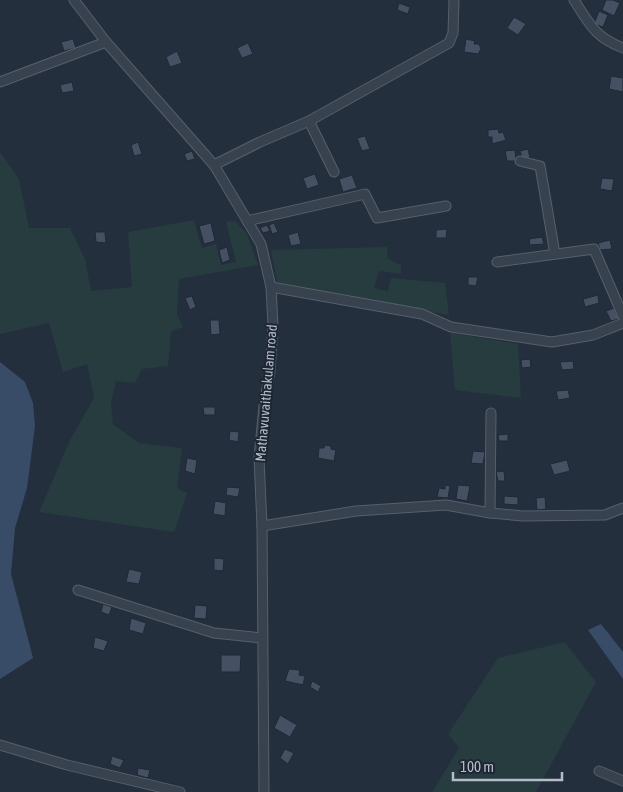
<svg xmlns="http://www.w3.org/2000/svg" width="623" height="792" viewBox="0 0 623 792" font-family="'Asap Condensed',sans-serif">
<style>
.green{fill:#263c3f}
.water{fill:#394c67}
.building{fill:#455162;stroke:#1f2835}
.lines{fill:none;stroke-linecap:round;stroke-linejoin:round}
.minor-casing{stroke:#565f6c;stroke-width:11}
.minor{stroke:#38414e;stroke-width:9}
.labels{text-anchor:middle;dominant-baseline:central;stroke-width:4;stroke-linejoin:round;paint-order:stroke}
.street-label{font-size:14px;fill:#b4bcc9;stroke:#1d2633}
</style>
<rect width="100%" height="100%" fill="#242f3e"/>
<g class="green">
<path d="M0,152L19,179L29,228H70L85,259L91,291L132,287L128,232L194,220L202,248L216,244L221,265L236,262L226,222L235,221L247,234L258,265L179,279L177,314L183,327L171,331L168,366L142,369L135,383L116,381L111,403L113,424L139,443L182,448L177,488L187,493L174,532L39,512L70,440L94,398L87,364L63,372L49,323L0,334Z"/>
<path d="M387,247L388,259L401,265V274L379,271L374,288L388,291L391,278L445,283L449,315L289,286L277,282L271,250Z"/>
<path d="M450,333L518,344L521,398L455,390Z"/>
<path d="M565,642L596,682L536,792H432L459,748L448,734L498,658Z"/>
</g>
<g class="water">
<path d="M0,362L25,382L33,403L35,426L27,488L15,528L11,574L33,658L0,679Z"/>
<path d="M601,624L623,652V679L588,630Z"/>
</g>
<g class="building">
<path d="M606,0H613L620,3L614,16L602,10Z"/>
<path d="M399,3L410,7L408,14L397,10Z"/>
<path d="M599,11L608,15L603,27L594,24Z"/>
<path d="M514,17L526,24L518,35L507,28Z"/>
<path d="M73,39L76,48L64,51L61,42Z"/>
<path d="M466,39L475,41L474,44H479L481,49L478,54L464,52Z"/>
<path d="M248,43L253,54L242,58L237,48Z"/>
<path d="M177,51L182,63L170,67L166,57Z"/>
<path d="M611,76L623,78V92L609,89Z"/>
<path d="M72,82L74,91L62,93L60,85Z"/>
<path d="M498,129L499,133L503,132L506,140L492,144V137H488V130Z"/>
<path d="M365,136L370,149L362,151L357,138Z"/>
<path d="M138,142L142,154L134,156L131,145Z"/>
<path d="M528,149L530,158L522,159L520,151Z"/>
<path d="M515,150L516,161H507L505,151Z"/>
<path d="M192,151L195,159L187,161L184,154Z"/>
<path d="M315,174L319,185L307,189L303,178Z"/>
<path d="M352,175L357,188L343,192L339,179Z"/>
<path d="M602,178L614,179L612,191L600,189Z"/>
<path d="M211,223L215,241L204,244L199,226Z"/>
<path d="M274,223L278,232L272,234L269,225Z"/>
<path d="M267,225L270,231L263,233L260,228Z"/>
<path d="M447,229L446,238H436V230Z"/>
<path d="M95,232H105L106,243L96,242Z"/>
<path d="M298,232L301,244L291,246L288,235Z"/>
<path d="M542,237L544,244L530,245L529,239Z"/>
<path d="M610,240L612,249L600,250L598,243Z"/>
<path d="M227,247L230,260L222,263L219,250Z"/>
<path d="M468,277H478L476,286L468,285Z"/>
<path d="M598,295L599,303L585,307L583,299Z"/>
<path d="M192,296L196,307L190,310L185,298Z"/>
<path d="M614,308L619,319L611,321L606,311Z"/>
<path d="M210,320H219L220,334L211,335Z"/>
<path d="M530,359L531,367L522,368L521,360Z"/>
<path d="M573,361L574,369L562,370L560,362Z"/>
<path d="M568,390L570,398L558,400L556,391Z"/>
<path d="M203,407H215V415H204Z"/>
<path d="M230,431L239,432L238,442L229,440Z"/>
<path d="M508,434V441H499L498,435Z"/>
<path d="M325,445L331,446V449L336,450L334,461L318,458L319,448H324Z"/>
<path d="M473,451L485,452L483,464L471,463Z"/>
<path d="M187,458L197,460L195,474L185,471Z"/>
<path d="M567,460L570,471L554,475L550,464Z"/>
<path d="M504,471L505,481H498L496,472Z"/>
<path d="M445,485L450,486L448,498L437,497L439,488L445,489Z"/>
<path d="M458,485L470,486L467,501L456,499Z"/>
<path d="M227,487L240,488L238,497L226,495Z"/>
<path d="M504,496L518,497V505L504,504Z"/>
<path d="M545,497L546,509L537,510L536,498Z"/>
<path d="M215,501L226,503L225,516L213,514Z"/>
<path d="M214,558L224,559L223,571L214,570Z"/>
<path d="M129,569L142,572L139,584L126,582Z"/>
<path d="M103,604L112,607L109,615L101,612Z"/>
<path d="M195,605L207,606L206,619L194,618Z"/>
<path d="M131,618L146,623L143,634L129,630Z"/>
<path d="M95,637L108,641L104,651L93,648Z"/>
<path d="M221,655H241L240,672H221Z"/>
<path d="M289,669L300,670L299,675L305,676L303,685L285,681Z"/>
<path d="M312,681L321,686L318,692L310,687Z"/>
<path d="M280,715L297,725L290,737L274,728Z"/>
<path d="M285,749L294,753L288,764L280,758Z"/>
<path d="M112,756L124,760L120,768L110,764Z"/>
<path d="M138,768L150,770L148,778L137,775Z"/>
</g>
<g class="lines">
<defs>
<g id="minor">
<path d="M74,0L106,42L214,165L261,244L271,287L273,326L270,371L264,406L259,458L262,526L264,792"/>
<path d="M574,0C590,25 595,37 623,48"/>
<path d="M0,82L106,42"/>
<path d="M309,121L334,172"/>
<path d="M520,161L540,166L555,254"/>
<path d="M214,165L260,142L309,121L449,43L453,33L454,0"/>
<path d="M247,221L365,194L377,218L446,206"/>
<path d="M497,262L594,249L623,316"/>
<path d="M271,287L422,314L451,327L552,342L593,335L623,323"/>
<path d="M490,513L491,413"/>
<path d="M262,526L356,511L446,505L490,513L523,516L605,515L623,508"/>
<path d="M78,590L214,633L262,638"/>
<path d="M0,745L67,765L180,792"/>
<path d="M599,771L623,781"/>
</g>
</defs>
<use href="#minor" class="minor-casing"/>
<use href="#minor" class="minor"/>
</g>
<g class="labels">
<g class="street-label">
<text transform="translate(266 393) rotate(-85)">Mathavuvaithakulam road</text>
</g>
</g>
<path d="M453 772v8h109v-8" fill="none" stroke="#b4bcc9" stroke-width="2.5"/>
<text x="460" y="772" font-size="15" fill="#b4bcc9" stroke="#1d2633" stroke-width="4" paint-order="stroke">100 m</text>
</svg>
